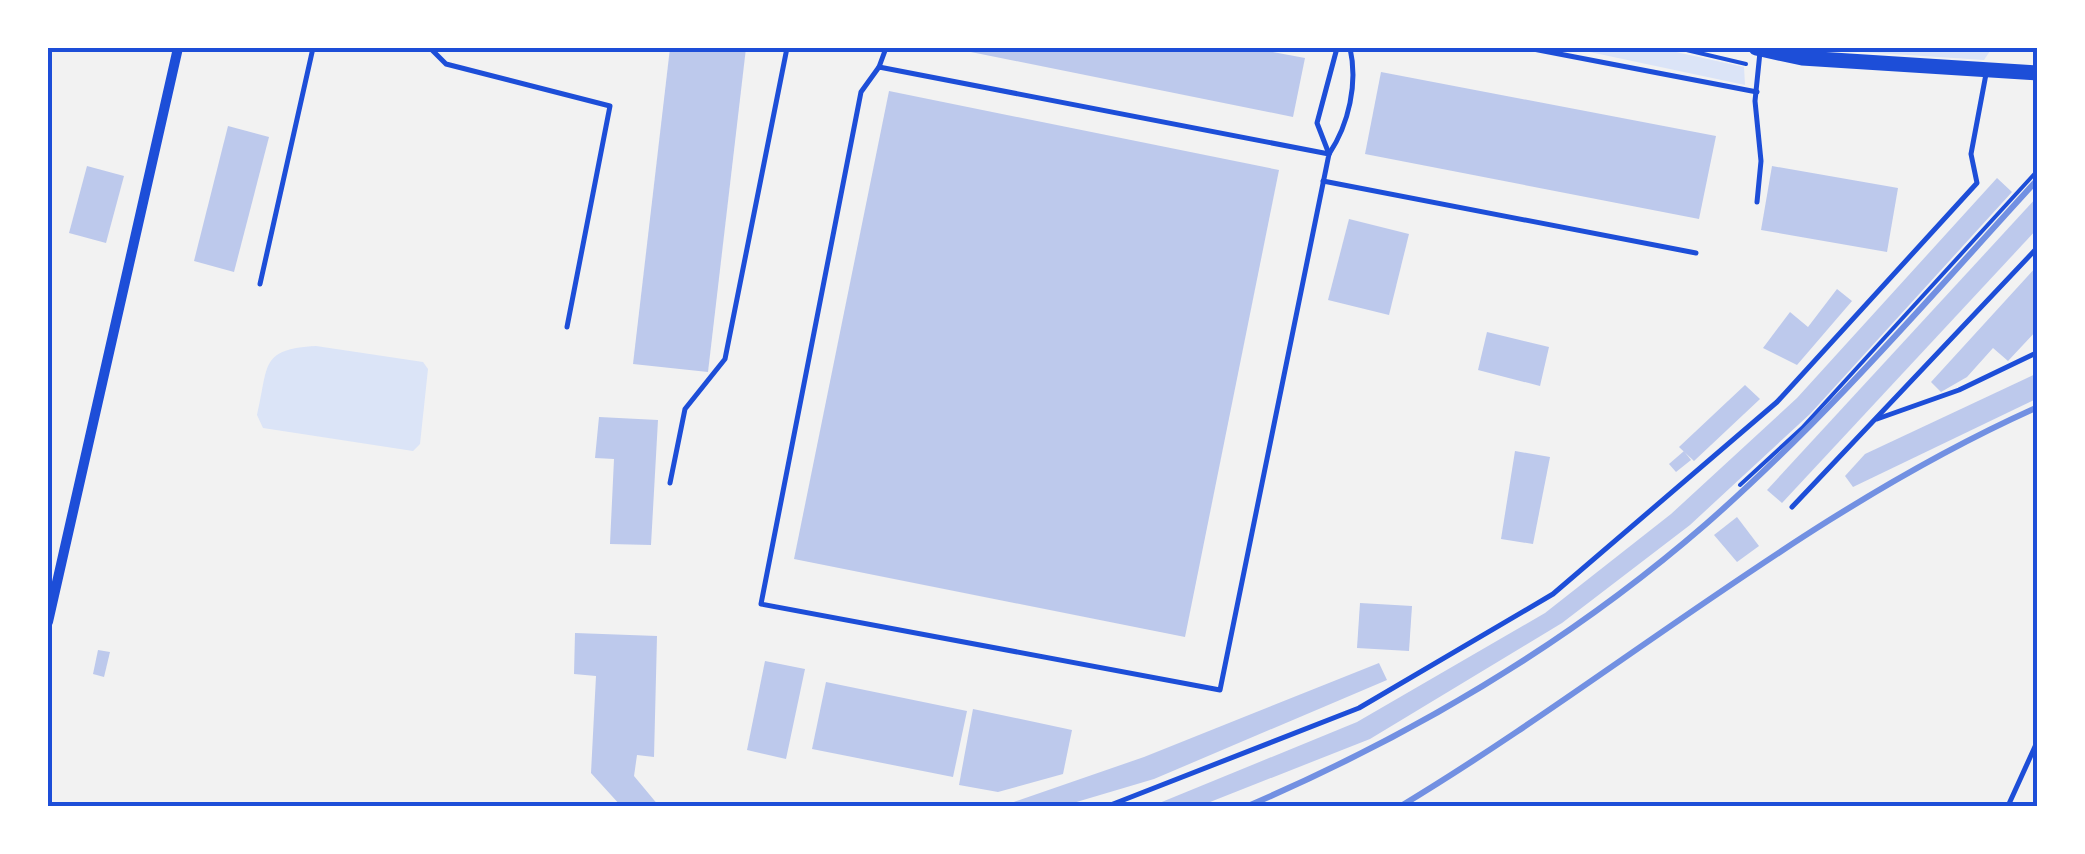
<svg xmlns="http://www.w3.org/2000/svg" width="2085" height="854" viewBox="0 0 2085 854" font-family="Montserrat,sans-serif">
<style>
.green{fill:#dbe4f7}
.building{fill:#bdc9ec}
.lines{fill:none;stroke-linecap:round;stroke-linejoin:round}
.path{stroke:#1d4ed8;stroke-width:4}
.service{stroke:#1d4ed8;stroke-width:5}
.minor{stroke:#1d4ed8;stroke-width:10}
.secondary{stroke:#1d4ed8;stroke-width:15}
.rail{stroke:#7290e2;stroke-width:6}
.neatline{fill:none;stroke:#1d4ed8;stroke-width:4}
</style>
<rect width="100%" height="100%" fill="#f2f2f2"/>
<g class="green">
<path d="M1571,48H1658L1744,67L1745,85Z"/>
<path d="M1803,48H1992L1984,60Z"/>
<path d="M316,346L423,362L428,369L420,444L413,451L263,428L257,415C269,366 259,349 316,346Z"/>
</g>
<g class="building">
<path d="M670,48H746L708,372L633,364Z"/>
<path d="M951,48H1252L1305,58L1293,117Z"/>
<path d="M1381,72L1716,136L1699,219L1365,154Z"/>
<path d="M889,91L1279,170L1185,637L794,559Z"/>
<path d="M228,126L269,137L234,272L194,261Z"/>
<path d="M87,166L124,176L106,243L69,233Z"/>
<path d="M1772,166L1898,188L1887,252L1761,230Z"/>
<path d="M1997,178L2012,192L1810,414L1690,525L1562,623L1370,739L1200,806H1152L1357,722L1545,613L1671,514L1797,398Z"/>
<path d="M2038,196V228L1782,503L1767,490Z"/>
<path d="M1349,219L1409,234L1389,315L1328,300Z"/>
<path d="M2038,265V329L2008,361L1993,348L1967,377L1941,392L1931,382Z"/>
<path d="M1837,289L1852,301L1797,365L1763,348L1790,312L1808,327Z"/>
<path d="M1487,332L1549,347L1540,386L1478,370Z"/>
<path d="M2038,373V398L1853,487L1845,476L1865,454Z"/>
<path d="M1745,385L1760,399L1694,461L1679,447Z"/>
<path d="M599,417L658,420L651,545L610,544L614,459L595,458Z"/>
<path d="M1515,451L1550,457L1533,544L1501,539Z"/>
<path d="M1684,451L1691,460L1676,472L1669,464Z"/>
<path d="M1737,517L1759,546L1737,562L1714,535Z"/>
<path d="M1360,603L1412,606L1409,651L1357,648Z"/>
<path d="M575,633L657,636L654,757L637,755L634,776L659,806H621L591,773L596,676L574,674Z"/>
<path d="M98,650L110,652L104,677L93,674Z"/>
<path d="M765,661L805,669L786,759L747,750Z"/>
<path d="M1379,663L1387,680L1154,779L1063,806H1002L1144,757Z"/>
<path d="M826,682L967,711L953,777L812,749Z"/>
<path d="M973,709L1072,730L1063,774L998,792L959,785Z"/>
</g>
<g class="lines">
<g class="path">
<path d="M1678,48L1746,64"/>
<path d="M1740,485L1802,428L2038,170"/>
</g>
<g class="service">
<path d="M430,48L446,64L610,106L567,327"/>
<path d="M1528,48L1757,92"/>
<path d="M879,67L1329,154L1220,690L761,604L861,92Z"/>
<path d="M879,67L886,48"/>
<path d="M1329,154C1349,124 1358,83 1350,48"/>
<path d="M1329,154L1317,123L1337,48"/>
<path d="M1323,181L1696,253"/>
<path d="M1757,202L1761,161L1755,101L1760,52"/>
<path d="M260,284L313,48"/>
<path d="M1877,419L1959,390L2038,352"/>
<path d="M670,483L685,409L725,359L787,48"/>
<path d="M1792,507L2038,247"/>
<path d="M1108,806L1359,708L1553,594L1777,402L1977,183L1971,154L1986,74"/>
<path d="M2008,806L2038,740"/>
</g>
<path class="minor" d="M48,622L178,48"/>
<path class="secondary" d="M1756,48L1802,58L2038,73"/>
<g class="rail">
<path d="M1248,806C1413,735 1569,643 1706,524C1826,419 1930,297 2038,179"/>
<path d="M1401,806C1616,676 1807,510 2038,407"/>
</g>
</g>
<rect width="2085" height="854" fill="none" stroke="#ffffff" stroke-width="100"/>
<rect x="50" y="50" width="1985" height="754" class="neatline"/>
</svg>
